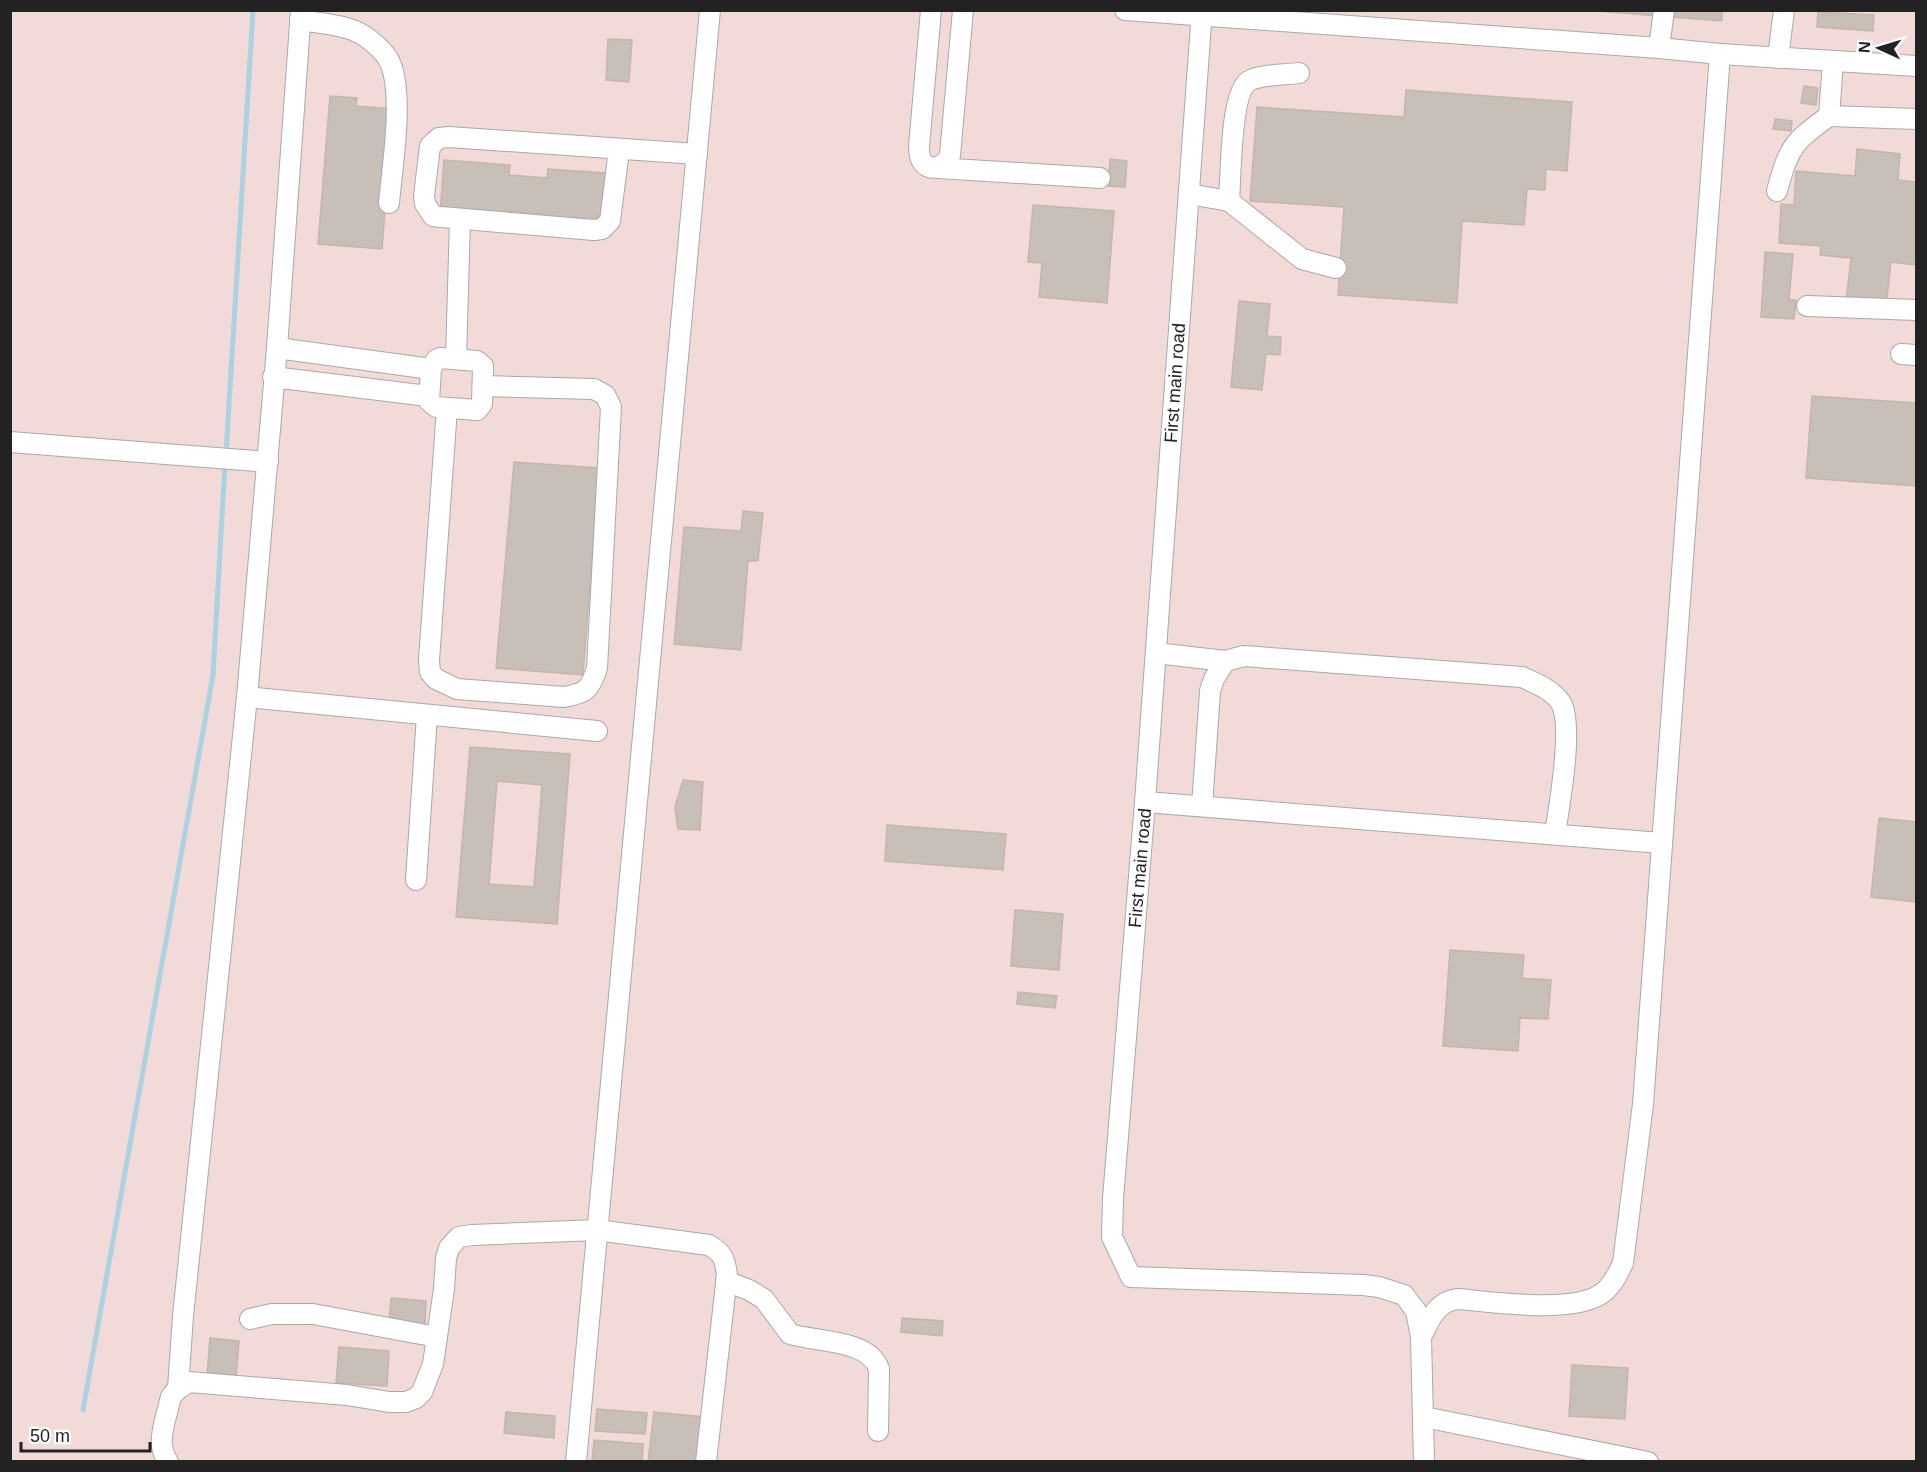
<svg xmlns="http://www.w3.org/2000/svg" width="1927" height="1472" viewBox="0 0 1927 1472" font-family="Arial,sans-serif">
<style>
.commercial{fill:#f2dad9}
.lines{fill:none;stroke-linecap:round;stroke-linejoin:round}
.stream{stroke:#aad3df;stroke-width:5}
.building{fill:#c7bfb8;stroke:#c4b6ab;stroke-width:1.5;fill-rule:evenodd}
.minor-casing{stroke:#a9a9a9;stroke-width:22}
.minor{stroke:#fff;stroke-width:20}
.labels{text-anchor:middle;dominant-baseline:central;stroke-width:6;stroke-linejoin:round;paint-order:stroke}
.street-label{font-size:18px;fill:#222;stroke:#fff}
</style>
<rect width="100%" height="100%" fill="#f2efe9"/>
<rect class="commercial" x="11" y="11" width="1905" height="1450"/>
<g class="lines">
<g class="stream">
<path d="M226,454L253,10"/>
<path d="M83,1410L213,675L225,463"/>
</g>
</g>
<g class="building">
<path d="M1584,10H1722V21Z"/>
<path d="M1818,12L1874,15L1873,31L1817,27Z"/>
<path d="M608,39L632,40L629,82L606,80Z"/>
<path d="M1804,86L1818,88L1816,105L1801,103Z"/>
<path d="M1406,90L1572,102L1567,171L1546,169L1545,190L1527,189L1524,225L1462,221L1457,303L1338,295L1344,207L1250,201L1257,107L1404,117Z"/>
<path d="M330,96L357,98L356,106L393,109L382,249L318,244Z"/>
<path d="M1775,119L1792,121L1791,131L1773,129Z"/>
<path d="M1857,149L1900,154L1898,180L1916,182V180V265L1891,262L1886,307L1846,302L1851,258L1820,255L1821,246L1779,243L1781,204L1794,205L1796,171L1855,176Z"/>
<path d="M1110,159L1127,161L1125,187L1108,186Z"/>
<path d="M444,160L510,165L509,175L547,178L548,169L606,173L602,227L545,222V214L506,211L505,219L440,214Z"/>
<path d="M1033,205L1114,211L1107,303L1039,297L1042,263L1028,262Z"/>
<path d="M1765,252L1793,254L1789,300H1796L1794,319L1761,317Z"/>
<path d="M1239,301L1270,304L1267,336L1281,337L1280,355L1266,354L1262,390L1231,387Z"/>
<path d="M1812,396L1916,403V486L1806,478Z"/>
<path d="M514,462L599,468L583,675L496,668Z"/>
<path d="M743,511L763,513L758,561H748L741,650L674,644L684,527L741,531Z"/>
<path d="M470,747L570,754L557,924L456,917ZM497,781L542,785L534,887L489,884Z"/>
<path d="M683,780L703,782L700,830L678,829L675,807Z"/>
<path d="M1879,818L1916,822V902L1871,897Z"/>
<path d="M887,825L1006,834L1003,870L885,861Z"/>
<path d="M1015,910L1063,914L1059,970L1011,966Z"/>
<path d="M1450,950L1524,955L1522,978L1551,980L1548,1019L1520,1018L1518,1051L1443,1046Z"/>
<path d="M1018,992L1057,996L1055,1008L1017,1004Z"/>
<path d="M391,1298L426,1301L425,1324L389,1321Z"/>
<path d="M902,1318L943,1321L942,1336L901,1332Z"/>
<path d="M210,1338L239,1341L236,1377L207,1375Z"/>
<path d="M339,1347L389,1351L387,1386L336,1383Z"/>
<path d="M1572,1365L1628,1368L1625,1419L1569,1416Z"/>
<path d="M597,1409L647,1413L645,1434L595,1431Z"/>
<path d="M506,1412L555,1416L554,1438L504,1433Z"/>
<path d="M654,1412L705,1417L700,1462H648Z"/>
<path d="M594,1440L643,1444L642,1462H592Z"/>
</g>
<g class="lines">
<defs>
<g id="minor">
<path d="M931,10L919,146C919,151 919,157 922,161C930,174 945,166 950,155L963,10"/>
<path d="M1125,10L1659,48L1720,54L1916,66"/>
<path d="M1202,10L1145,802L1113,1199L1112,1237L1131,1277L1363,1285L1379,1287L1404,1295L1416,1311L1421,1337L1424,1462"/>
<path d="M300,20C316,23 340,24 355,31C365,35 380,47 387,57C406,86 392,167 389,203"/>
<path d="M1659,48L1664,10"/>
<path d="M1778,58L1784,10"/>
<path d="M1833,62L1829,116L1916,119"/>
<path d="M619,150L610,221L602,229L594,230L441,217L433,216L425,204L424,196L430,146L439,138L449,137L697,154"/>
<path d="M937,168L1100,178"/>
<path d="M1777,191C1789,147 1792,143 1829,116"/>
<path d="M1189,194L1229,201L1302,259L1336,268"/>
<path d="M1229,201C1231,178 1230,92 1249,81C1260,74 1286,75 1299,73"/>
<path d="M1807,306L1916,310"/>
<path d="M277,348L431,369"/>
<path d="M1901,354L1916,355"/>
<path d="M440,358L477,361L483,366L482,404L477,410L436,407L429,401L431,369L436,360Z"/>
<path d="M456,359L460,219"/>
<path d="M273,377L428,396"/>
<path d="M447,408L429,660L430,672L436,679L457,689L564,697C586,693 590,690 597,668L611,407L605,395L594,389L484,386"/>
<path d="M10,442L268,462"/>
<path d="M1156,653L1225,661"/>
<path d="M247,697L597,731"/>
<path d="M1145,802L1661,843"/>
<path d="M1202,806L1210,691L1214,679L1225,661L1244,656L1522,677C1535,683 1553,690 1561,703C1574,726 1559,807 1555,834"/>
<path d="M416,880L427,715"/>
<path d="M726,1281L749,1290L764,1299L790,1334C816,1342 869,1339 879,1369L878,1431"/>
<path d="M250,1319L272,1314H313L437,1337"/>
<path d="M1421,1337C1430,1320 1436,1301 1458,1299C1493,1302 1579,1315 1605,1291C1614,1283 1618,1273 1623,1263L1643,1104L1720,54"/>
<path d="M178,1388L183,1316L247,697L277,348L301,10"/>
<path d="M1424,1417L1648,1462"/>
<path d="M168,1462C158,1446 162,1433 166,1416C168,1410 169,1403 171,1397C175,1390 182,1386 189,1382L347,1395L389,1402H406L416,1398L422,1392L433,1364L444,1289L446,1258L449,1248L459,1237L472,1235L597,1230L709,1245C723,1253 725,1259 727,1275L706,1462"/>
<path d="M576,1462L710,10"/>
</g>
</defs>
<use href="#minor" class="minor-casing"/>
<use href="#minor" class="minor"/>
</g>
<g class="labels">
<g class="street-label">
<text transform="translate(1175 383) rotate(-86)">First main road</text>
<text transform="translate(1140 868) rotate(-85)">First main road</text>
</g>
</g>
<rect width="1927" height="1472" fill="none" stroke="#222222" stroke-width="24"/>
<g transform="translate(1879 48) rotate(274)" stroke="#ffffff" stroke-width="4.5" paint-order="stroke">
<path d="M0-4.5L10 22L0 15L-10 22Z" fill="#222222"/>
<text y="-9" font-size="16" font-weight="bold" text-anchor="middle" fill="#222222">N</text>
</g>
<path d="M21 1442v9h129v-9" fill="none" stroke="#222222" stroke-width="3"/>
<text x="30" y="1442" font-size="18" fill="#222222" stroke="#ffffff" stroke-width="4.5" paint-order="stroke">50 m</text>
</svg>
